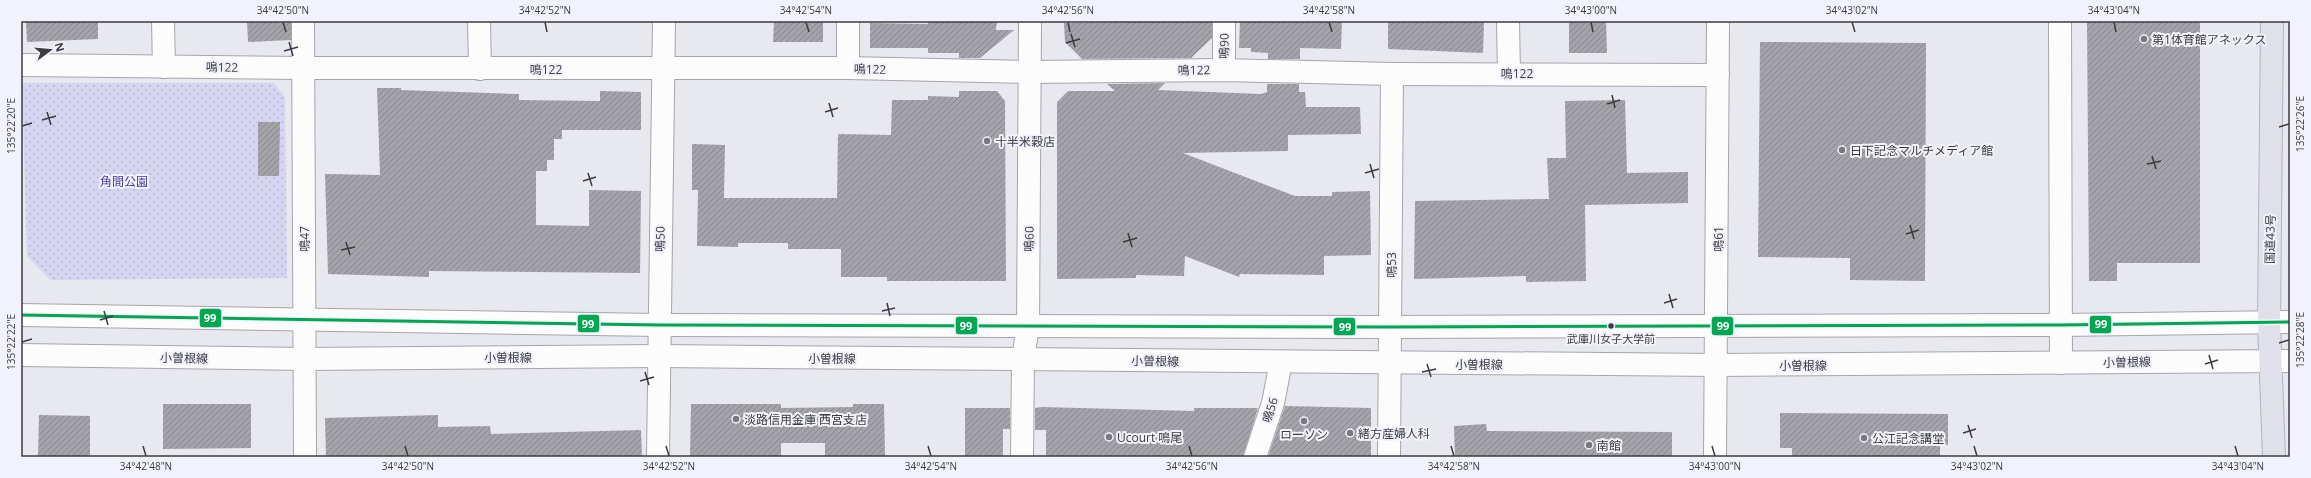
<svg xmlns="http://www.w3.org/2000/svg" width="2311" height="478" viewBox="0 0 2311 478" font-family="'Open Sans','Noto Sans JP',sans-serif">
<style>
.green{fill:url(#green-dots)}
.building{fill:url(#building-hatch)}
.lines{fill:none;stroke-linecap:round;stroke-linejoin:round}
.minor-casing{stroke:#a5a5ab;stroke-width:24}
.highway-casing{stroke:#b3b2c0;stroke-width:24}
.minor{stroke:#fcfcfd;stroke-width:22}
.highway{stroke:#e0e0eb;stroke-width:22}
.bus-1-casing{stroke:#f2f2fd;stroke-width:6}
.bus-1{stroke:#00a651;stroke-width:3}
.ticks{fill:none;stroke:#3b3b40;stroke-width:1.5}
.poi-dot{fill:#78787d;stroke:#f2f2fd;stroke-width:1.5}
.bus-dot{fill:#3b3b40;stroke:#f2f2fd;stroke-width:1.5}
.labels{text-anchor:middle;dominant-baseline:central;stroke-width:4;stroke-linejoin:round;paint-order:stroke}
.bus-label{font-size:11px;fill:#3b3b40;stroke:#f2f2fd}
.poi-label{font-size:12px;fill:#3b3b40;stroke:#f2f2fd;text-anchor:start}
.street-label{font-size:12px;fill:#3b3b40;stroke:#f2f2fd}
.park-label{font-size:12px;fill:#4c39a0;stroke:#f2f2fd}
.line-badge{stroke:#f2f2fd;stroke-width:1.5}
.badge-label{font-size:11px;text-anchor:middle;font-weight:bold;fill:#fff}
.neatline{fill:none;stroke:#3b3b40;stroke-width:1.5}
.ticks-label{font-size:10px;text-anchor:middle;fill:#3b3b40}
</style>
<defs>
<pattern id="green-dots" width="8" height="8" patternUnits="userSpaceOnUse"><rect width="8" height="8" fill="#d5d4f1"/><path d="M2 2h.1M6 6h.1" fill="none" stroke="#b8b7d0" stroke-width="1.8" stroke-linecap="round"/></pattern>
<pattern id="building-hatch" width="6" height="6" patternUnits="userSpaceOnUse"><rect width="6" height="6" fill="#a3a3a9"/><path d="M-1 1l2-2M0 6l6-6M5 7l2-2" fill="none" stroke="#86868b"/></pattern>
</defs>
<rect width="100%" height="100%" fill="#e8e8ef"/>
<path class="green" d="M22,83H274L285,97L287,278L50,280L27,256Z"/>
<g class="building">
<path d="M26,21H98V39L27,42Z"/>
<path d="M247,21H291V40L248,42Z"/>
<path d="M774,21H823V42H773Z"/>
<path d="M928,21H997L996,30H1014L980,58H959V53H928V48H870V23L928,24Z"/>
<path d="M1212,21V38L1191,58L1082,59L1065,42L1064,23Z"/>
<path d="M1240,21H1342L1341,49L1300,48V59H1268V53L1251,52V48H1239Z"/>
<path d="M1388,21H1484L1483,53L1388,49Z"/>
<path d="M1569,21H1606L1607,53H1569Z"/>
<path d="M2087,21H2200V263H2117V281H2089Z"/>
<path d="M1760,42L1926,43L1925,281L1850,280V258L1758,257Z"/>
<path d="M1165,83L1158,90L1261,94L1267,92V84H1299V92H1305L1306,107H1360L1361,134L1288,135V151L1183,153L1295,196H1332V192L1370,191L1371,255L1324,256V275L1240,274L1239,277L1185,256L1184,276L1136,275V278L1057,279V102L1068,91H1115L1107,84Z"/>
<path d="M377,88H401V90L519,94V100L600,101V91L641,92V130H562V139H554V160H547V171H536V225L589,226V190L641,191L640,273L429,271V277L328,274L325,174L380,175Z"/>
<path d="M959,91H997L1005,101L1006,281H887V277H841V249H788V243H738V247L697,246L698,190H692V144L725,145L724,198H837L838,134L891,135L892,100H928V96L959,97Z"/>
<path d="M1625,100L1627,173L1688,172V203L1585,205L1586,281L1526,282V276L1414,279L1415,201L1549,199L1547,158H1566L1565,101Z"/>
<path d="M258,122H280L279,176H258Z"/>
<path d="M163,404H251V448L163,449Z"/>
<path d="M691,404H781V408L853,407V404H884L885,457H825V443H781V457H690Z"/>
<path d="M1285,406L1371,408V457H1268Z"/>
<path d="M1042,407L1194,411V408H1258L1243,457H1046V430H1035V408Z"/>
<path d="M965,408H1010V429H1003V457H965Z"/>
<path d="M1780,413L1948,414V445H1940V457H1792V448H1780Z"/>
<path d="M39,415L90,416V457H38Z"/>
<path d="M438,415V427L490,426L491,434L641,430L642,457H326L325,418Z"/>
<path d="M1486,424L1487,431L1672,432V457H1455L1454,426Z"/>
</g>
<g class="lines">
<defs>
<g id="minor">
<path d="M163,21L164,67"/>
<path d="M303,21L305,457"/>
<path d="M479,21L480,69"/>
<path d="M1508,21L1509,73"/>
<path d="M2060,21L2061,363"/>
<path d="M21,65L303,68H848L1030,72L1224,70L1392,74L1718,75"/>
<path d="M848,68V21"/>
<path d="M1224,70V21"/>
<path d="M21,315L659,325L1390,327L2060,325L2290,322"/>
<path d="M21,355L304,359L659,356L1716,365L2290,361"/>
<path d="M658,457L664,21"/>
<path d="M1022,457L1023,360L1028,325L1030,21"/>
<path d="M1255,457L1273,403L1281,362"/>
<path d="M1389,457L1392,74"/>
<path d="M1715,457L1718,21"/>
</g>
<path id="highway" d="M2272,21L2269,323L2274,457"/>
</defs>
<use href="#minor" class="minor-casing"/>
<use href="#highway" class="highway-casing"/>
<use href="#minor" class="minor"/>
<use href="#highway" class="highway"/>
<defs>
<path id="bus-1" d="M21,315L659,325L1390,327L2060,325L2290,322"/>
</defs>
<use href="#bus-1" class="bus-1-casing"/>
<use href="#bus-1" class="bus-1"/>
</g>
<path class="ticks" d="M283,22L286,32M545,22L547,32M806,22L809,32M1068,22L1070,32M1329,22L1332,32M1591,22L1593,32M1852,22L1855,32M2114,22L2116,32M1071,34L1075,47M289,42L293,56M1066,43L1080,39M284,51L298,47M1612,95L1615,108M829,103L833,117M1607,104L1620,100M47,112L51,125M825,112L838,108M42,120L56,116M22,126L32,123M2279,127L2289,124M2152,156L2156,169M1370,164L1374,178M2147,164L2161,161M588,173L592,186M1365,173L1379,169M583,181L596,177M1910,225L1914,239M1128,233L1132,247M1906,234L1919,230M346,242L350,255M1123,242L1137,238M341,250L355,247M1669,294L1673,308M887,303L890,316M1664,303L1677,299M104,311L108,325M882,311L895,308M100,320L113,316M22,342L32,339M2279,343L2289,340M2209,355L2213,369M1427,364L1431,377M2205,364L2218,360M645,372L649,385M1422,372L1436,369M640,381L654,377M1968,425L1972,438M1963,433L1976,429M143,446L146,456M405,446L408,456M666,446L669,456M928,446L931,456M1189,446L1192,456M1451,446L1454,456M1712,446L1715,456M1974,446L1977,456M2235,446L2238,456"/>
<g class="poi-dot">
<circle cx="2144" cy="39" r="4"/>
<circle cx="987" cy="141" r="4"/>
<circle cx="1842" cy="150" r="4"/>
<circle cx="736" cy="419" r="4"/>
<circle cx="1304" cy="421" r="4"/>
<circle cx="1350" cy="433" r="4"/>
<circle cx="1109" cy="437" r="4"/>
<circle cx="1864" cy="438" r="4"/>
<circle cx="1589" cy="445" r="4"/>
</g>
<circle class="bus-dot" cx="1611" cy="326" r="3.5"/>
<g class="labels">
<g class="bus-label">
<text x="1611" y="338">武庫川女子大学前</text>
</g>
<g class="poi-label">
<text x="2152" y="39">第1体育館アネックス</text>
<text x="995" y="141">十半米穀店</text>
<text x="1850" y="150">日下記念マルチメディア館</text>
<text x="744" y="419">淡路信用金庫 西宮支店</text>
<text x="1358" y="433">緒方産婦人科</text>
<text x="1304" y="434" text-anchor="middle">ローソン</text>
<text x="1117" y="437">Ucourt 鳴尾</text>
<text x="1872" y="438">公江記念講堂</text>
<text x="1597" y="445">南館</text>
</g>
<g class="street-label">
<text transform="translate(1224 46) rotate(-89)">鳴90</text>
<text transform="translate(222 67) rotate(1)">鳴122</text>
<text x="546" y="69">鳴122</text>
<text transform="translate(870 69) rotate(1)">鳴122</text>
<text transform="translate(1194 70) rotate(-1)">鳴122</text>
<text x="1517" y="73">鳴122</text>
<text transform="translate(304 239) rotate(-90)">鳴47</text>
<text transform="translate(660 239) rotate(-89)">鳴50</text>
<text transform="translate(1029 239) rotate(-89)">鳴60</text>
<text transform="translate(1718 239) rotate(-90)">鳴61</text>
<text transform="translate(2270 239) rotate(-89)">国道43号</text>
<text transform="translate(1391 265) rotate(-90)">鳴53</text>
<text x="508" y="357">小曽根線</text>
<text transform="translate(184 358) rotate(1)">小曽根線</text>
<text x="832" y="358">小曽根線</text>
<text transform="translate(1155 361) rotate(1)">小曽根線</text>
<text transform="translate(2127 362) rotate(-1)">小曽根線</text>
<text x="1479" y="364">小曽根線</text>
<text x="1803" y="365">小曽根線</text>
<text transform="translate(1270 410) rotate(-73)">鳴56</text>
</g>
<g class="park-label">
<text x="124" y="181">角間公園</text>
</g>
</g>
<g class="line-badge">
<rect x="199" y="308" width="23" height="20" rx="4" fill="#00a651"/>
<rect x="577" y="314" width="23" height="19" rx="4" fill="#00a651"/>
<rect x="2089" y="315" width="23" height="19" rx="4" fill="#00a651"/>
<rect x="955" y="316" width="23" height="19" rx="4" fill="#00a651"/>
<rect x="1711" y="316" width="23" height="20" rx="4" fill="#00a651"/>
<rect x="1333" y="317" width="23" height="19" rx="4" fill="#00a651"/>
</g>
<g class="badge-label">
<text x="210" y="322">99</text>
<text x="588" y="328">99</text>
<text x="2101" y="328">99</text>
<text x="966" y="330">99</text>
<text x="1723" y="330">99</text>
<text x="1345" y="331">99</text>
</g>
<rect width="2311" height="478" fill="none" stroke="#f2f2fd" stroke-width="44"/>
<g transform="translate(50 50) rotate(74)" stroke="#f2f2fd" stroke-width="3" paint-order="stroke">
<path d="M0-3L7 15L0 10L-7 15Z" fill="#3b3b40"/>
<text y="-6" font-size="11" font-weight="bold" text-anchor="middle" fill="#3b3b40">N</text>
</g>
<rect x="22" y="22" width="2267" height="434" class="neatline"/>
<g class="ticks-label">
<text x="283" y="14">34°42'50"N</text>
<text x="545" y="14">34°42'52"N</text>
<text x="806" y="14">34°42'54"N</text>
<text x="1068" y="14">34°42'56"N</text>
<text x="1329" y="14">34°42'58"N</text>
<text x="1591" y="14">34°43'00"N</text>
<text x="1852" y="14">34°43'02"N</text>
<text x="2114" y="14">34°43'04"N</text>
<text transform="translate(2300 124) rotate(-90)" y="4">135°22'26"E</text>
<text transform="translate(11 126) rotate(-90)" y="4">135°22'20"E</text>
<text transform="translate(2300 340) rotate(-90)" y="4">135°22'28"E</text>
<text transform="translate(11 342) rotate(-90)" y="4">135°22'22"E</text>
<text x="146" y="470">34°42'48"N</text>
<text x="408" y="470">34°42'50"N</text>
<text x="669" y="470">34°42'52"N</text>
<text x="931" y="470">34°42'54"N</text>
<text x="1192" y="470">34°42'56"N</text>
<text x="1454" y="470">34°42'58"N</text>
<text x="1715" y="470">34°43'00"N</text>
<text x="1977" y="470">34°43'02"N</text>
<text x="2238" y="470">34°43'04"N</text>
</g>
</svg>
